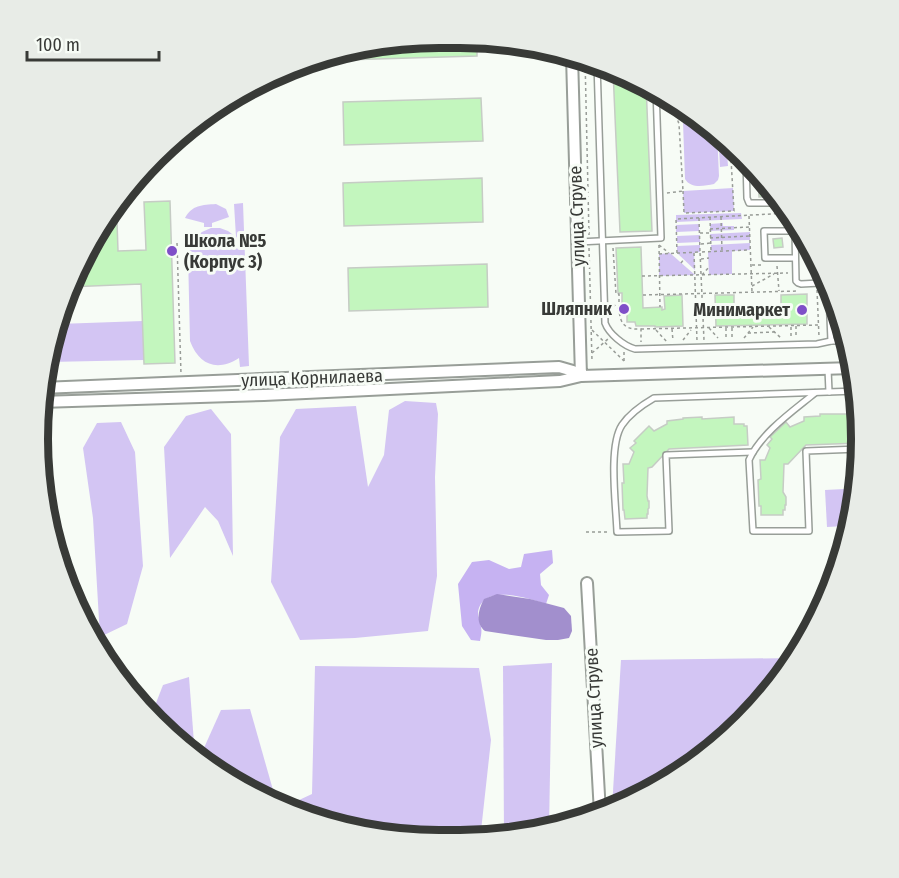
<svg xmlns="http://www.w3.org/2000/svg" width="899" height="878" viewBox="0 0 899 878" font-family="'Fira Sans Condensed',sans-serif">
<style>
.green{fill:#d3c5f3}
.forest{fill:#c6b2f2}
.water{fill:#a28fcd}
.building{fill:#c3f6be;stroke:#c6ccc5;stroke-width:1.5}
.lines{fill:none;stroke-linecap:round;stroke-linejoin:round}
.lane-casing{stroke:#989e98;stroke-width:8}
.street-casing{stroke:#989e98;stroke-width:14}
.path{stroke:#989c97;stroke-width:1.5;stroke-dasharray:3 3;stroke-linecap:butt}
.lane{stroke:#fff;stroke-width:5}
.street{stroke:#fff;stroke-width:10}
.poi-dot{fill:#7f4fc8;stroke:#f7fcf6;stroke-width:2}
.labels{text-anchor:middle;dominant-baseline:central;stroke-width:6;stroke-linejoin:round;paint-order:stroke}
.street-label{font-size:18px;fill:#383a37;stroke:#f7fcf6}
.poi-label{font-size:18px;font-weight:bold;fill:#383a37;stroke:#f7fcf6;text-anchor:end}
.rim{fill:none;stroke:#383a37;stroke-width:8}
</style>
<rect width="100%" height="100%" fill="#f7fcf6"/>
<g class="green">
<path d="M690,113L717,132L719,176L718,180L714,184C704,186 691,189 685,179L683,122L684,117Z"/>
<path d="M718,132L726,139L728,166L720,167Z"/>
<path d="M733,188L734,211L684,213L683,191Z"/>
<path d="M243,203L249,366L240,367L239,358C217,372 199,365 190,341L188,254L190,246L194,238L202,232L211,228H220L228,231L236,237L234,204Z"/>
<path d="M216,204L226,209L229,217L212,223V227H204V223L185,218C192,205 202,205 216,204Z"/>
<path d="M741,213L742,219L676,222V215Z"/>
<path d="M723,223V226H734V230L710,231V224Z"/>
<path d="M699,224V231L676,232V225Z"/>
<path d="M750,232V240L711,241L710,234Z"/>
<path d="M700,235V242L677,243V236Z"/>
<path d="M750,243V250L732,251V274L709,275L708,252L711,251V245Z"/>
<path d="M700,245V252L694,253L695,270L677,253V246Z"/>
<path d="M670,253L695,275L659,276V254Z"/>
<path d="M143,321L144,360L49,362L58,324Z"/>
<path d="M405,401L436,403L438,414L435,477L437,576L428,631L355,638L300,640L271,582L280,437L296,409L356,406L368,487L384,455L389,410Z"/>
<path d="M211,409L231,434L233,556L218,521L205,507L170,558L164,447L186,416Z"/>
<path d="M121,422L135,452L143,566L127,624L100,637L93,518L83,448L97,423Z"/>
<path d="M844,489L846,526L827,527L825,490Z"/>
<path d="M795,658L762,704L704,758L637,799L612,808L621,660Z"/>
<path d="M552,663L549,829L504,837L503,666Z"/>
<path d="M315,666L479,668L491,740L480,840L387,837L310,819L284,807L312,794Z"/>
<path d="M189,677L195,756L175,741L151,716L163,685Z"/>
<path d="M250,709L277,804L239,787L199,759L221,710Z"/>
</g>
<path class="forest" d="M552,550L553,563L540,574L541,585L549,595L546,604C528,598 483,583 478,612C478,618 480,621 481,627C482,631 481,636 480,641L471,640L462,626L458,584L472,562L489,560L509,569L521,567L524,554Z"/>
<path class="water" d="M497,594L530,599L564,608L571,616L572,631L569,638L558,640H546L485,631C475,623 478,610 484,599Z"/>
<g class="building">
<path d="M439,38L477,43V56L309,61L360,45Z"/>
<path d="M613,70L646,84L652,231L620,232Z"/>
<path d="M481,98L483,141L344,145L343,102Z"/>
<path d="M758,173L779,195V196L759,197Z"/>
<path d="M482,178L483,222L344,226L343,183Z"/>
<path d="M170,201L175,363L144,364L141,284L68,287L102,222L117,221L118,251L146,250L144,202Z"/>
<path d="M782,238L783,247L774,248L773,239Z"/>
<path d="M641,247L643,308L662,307V310L665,309L664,296L682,295L683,326L655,327V326H636L635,322H627V314H622V293H618L616,248Z"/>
<path d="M487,264L488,307L349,311L348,268Z"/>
<path d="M807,294V324L716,326L715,295H734V306L781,305V295Z"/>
<path d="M820,414H861L860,443L806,445L788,464H784L783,492L786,497V505H785V510H783V515H761V506H759L758,480L761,479L760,460H765L770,448L767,445L772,439L770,437L786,422L790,427L804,421V417L820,416Z"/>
<path d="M702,417V419L734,417V424H744V426H747L748,445L669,449L652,467L648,468L647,496L648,501H649V508L648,509V514H647V518L625,519L624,510H623L622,483H624L623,464H629L634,452L630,448L636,443L634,441L649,426L654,431L667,424V421L683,419V418Z"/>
</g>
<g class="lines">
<defs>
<g id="lane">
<path d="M597,63L605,323C609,334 624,346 635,349L817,344L831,341H849"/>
<path d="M746,159L747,198L749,203H784"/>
<path d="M796,223L795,231L796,281L798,283L801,284L820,283"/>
<path d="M795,231H764L765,258H795"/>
<path d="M578,242L661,238L656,89"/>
<path d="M819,260L820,283L829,293L831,341"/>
<path d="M828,369L829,392"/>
<path d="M815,393C793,411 761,433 749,460L753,531H809L806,451L859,449"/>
<path d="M753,452L666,455L669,531L617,532C616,505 608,446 622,425C630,413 642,405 654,398L857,391"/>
</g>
<g id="street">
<path d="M572,56L581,376L853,368"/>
<path d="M40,402L264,395L560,381L581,376L573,371L559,367L41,388"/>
<path d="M587,583L600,813"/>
</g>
</defs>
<use href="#lane" class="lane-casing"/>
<use href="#street" class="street-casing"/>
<g class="path">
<path d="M585,58L589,235"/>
<path d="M683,191L684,213L734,211L730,142"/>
<path d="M667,193L683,191L679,124L670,98"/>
<path d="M749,216L752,292"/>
<path d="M710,217L711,251"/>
<path d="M721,217L722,251"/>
<path d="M699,218L700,252L750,250"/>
<path d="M710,229L749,227"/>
<path d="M700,233H710"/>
<path d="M710,238L749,236"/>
<path d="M177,243L181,374"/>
<path d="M701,244L711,243"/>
<path d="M659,245L660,307"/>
<path d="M659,245L669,253"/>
<path d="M589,248L592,361"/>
<path d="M613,248L616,294H619V308"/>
<path d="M677,253L676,219L790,213"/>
<path d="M694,253L697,341"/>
<path d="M659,254L700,252L704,340"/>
<path d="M701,259L709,258"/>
<path d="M681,263L684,259"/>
<path d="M752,265H762"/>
<path d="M777,266L779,291"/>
<path d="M702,275L709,267"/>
<path d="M642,276L788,273"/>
<path d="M752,286L774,274"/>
<path d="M817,290L819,337"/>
<path d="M643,295L798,291"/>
<path d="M613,304L619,309C620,324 625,330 641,329V342"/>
<path d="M796,326V337"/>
<path d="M769,327L781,338"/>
<path d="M791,327V337"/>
<path d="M709,328L718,338"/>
<path d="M726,328V338"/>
<path d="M732,328V338"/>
<path d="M641,329L818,325"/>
<path d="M672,329L673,341"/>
<path d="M592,330L624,361"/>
<path d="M656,330L667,342"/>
<path d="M748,333L775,332"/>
<path d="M744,338L753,327"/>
<path d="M683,340L691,330"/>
<path d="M592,353L608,339"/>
<path d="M624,361V351"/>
<path d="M586,532H610"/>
</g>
<use href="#lane" class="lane"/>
<use href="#street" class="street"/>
</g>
<g class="poi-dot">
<circle cx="172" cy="251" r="6"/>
<circle cx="624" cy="309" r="6"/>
<circle cx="802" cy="310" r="6"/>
</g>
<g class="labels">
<g class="street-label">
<text transform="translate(577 216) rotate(-92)">улица Струве</text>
<text transform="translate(312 378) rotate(-2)">улица Корнилаева</text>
<text transform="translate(594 698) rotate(-93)">улица Струве</text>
</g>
<g class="poi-label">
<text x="184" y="241" text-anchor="start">Школа №5<tspan x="184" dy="21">(Корпус 3)</tspan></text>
<text x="612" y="309">Шляпник</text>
<text x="790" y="310">Минимаркет</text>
</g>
</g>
<path d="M0 0H899V878H0ZM439 48H460A391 391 0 0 1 851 439V439A391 391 0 0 1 460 830H439A391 391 0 0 1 48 439V439A391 391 0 0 1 439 48Z" fill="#e8ece7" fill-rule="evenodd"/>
<path class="rim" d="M439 48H460A391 391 0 0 1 851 439V439A391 391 0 0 1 460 830H439A391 391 0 0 1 48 439V439A391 391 0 0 1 439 48Z"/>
<path d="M27 51v9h132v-9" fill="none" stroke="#383a37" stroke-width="3"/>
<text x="36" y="51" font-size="18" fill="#383a37" stroke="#f7fcf6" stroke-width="4.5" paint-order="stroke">100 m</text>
</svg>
